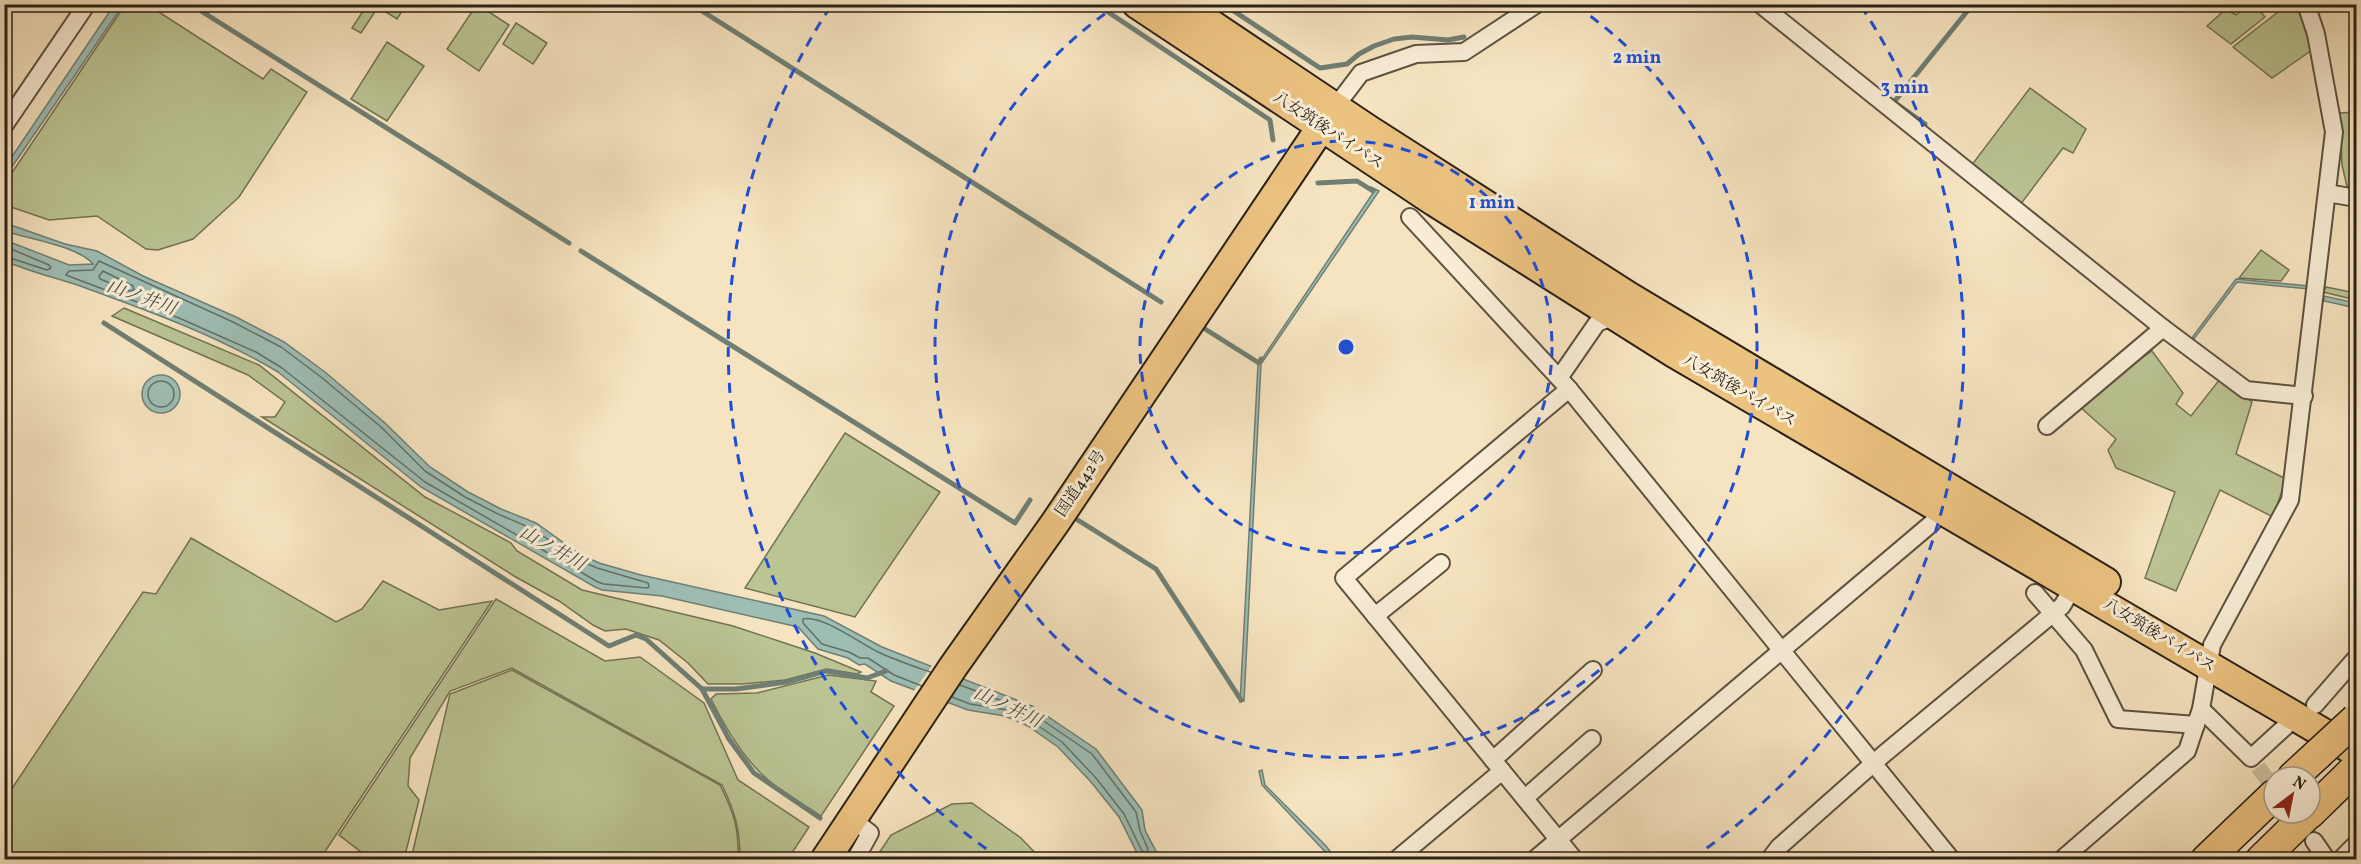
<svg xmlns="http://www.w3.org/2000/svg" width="2361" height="864" viewBox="0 0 2361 864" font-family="Vollkorn,'Noto Serif JP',serif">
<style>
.green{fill:#bbc493;stroke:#727254;stroke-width:1.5}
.water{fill:#9dbeb5;stroke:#6f7f75;stroke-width:1.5}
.pier{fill:#f6e4c0}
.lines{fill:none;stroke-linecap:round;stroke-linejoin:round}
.shore{stroke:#647065;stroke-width:1.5}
.stream{stroke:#6f7f75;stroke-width:5}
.minor-tunnel{stroke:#cdbd9e;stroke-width:16;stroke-dasharray:16 8;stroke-linecap:butt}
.minor-casing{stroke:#5d5240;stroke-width:20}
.trunk-casing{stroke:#2a2115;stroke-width:32}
.motorway-casing{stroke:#2a2115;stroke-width:33}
.minor{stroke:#f9edd6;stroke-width:16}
.trunk{stroke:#ebc280;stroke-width:28}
.motorway{stroke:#ebc280;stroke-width:30}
.motorway-bridge-casing{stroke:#2a2115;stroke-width:33;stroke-linecap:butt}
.motorway-bridge{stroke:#ebc280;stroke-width:30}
.ring{fill:none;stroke:#1d4ed8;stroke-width:3;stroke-dasharray:10 8}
.labels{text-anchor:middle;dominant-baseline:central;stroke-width:6;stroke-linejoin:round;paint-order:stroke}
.street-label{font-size:16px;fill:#2a2115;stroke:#f9edd6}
.water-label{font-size:18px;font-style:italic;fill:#4c5045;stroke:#f9edd6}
.centre{fill:#1d4ed8;stroke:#f9edd6;stroke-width:3}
.ring-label{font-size:18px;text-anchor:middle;font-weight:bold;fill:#1d4ed8;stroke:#f9edd6;stroke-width:6;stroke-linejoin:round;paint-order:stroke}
</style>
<rect width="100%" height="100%" fill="#f6e4c0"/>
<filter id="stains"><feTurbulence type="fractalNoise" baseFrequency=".00333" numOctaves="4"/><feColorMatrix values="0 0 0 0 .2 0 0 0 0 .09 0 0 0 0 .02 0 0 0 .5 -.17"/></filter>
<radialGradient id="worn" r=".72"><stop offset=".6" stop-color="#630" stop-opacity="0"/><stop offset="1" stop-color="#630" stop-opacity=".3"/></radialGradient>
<g class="green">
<path d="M477,4L509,25L479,71L447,49Z"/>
<path d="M2298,4L2312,50L2272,78L2233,47L2287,5Z"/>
<path d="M125,5H148L263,79L271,69L307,92L239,197L193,239L158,250L146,249L97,216L49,220L5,205V183Z"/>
<path d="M367,5V4L406,5L397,19L378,7L361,33L352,28Z"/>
<path d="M2247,5H2254L2265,17L2231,44L2207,26L2226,9L2236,15Z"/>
<path d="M516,23L547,43L533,64L503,44Z"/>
<path d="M387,42L424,66L387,121L351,99Z"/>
<path d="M2030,88L2086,129L2073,153L2063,148L2020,205L1971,166Z"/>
<path d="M2356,112V192L2348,191L2342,165L2340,113Z"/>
<path d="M2261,250L2289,270L2281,281L2239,278Z"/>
<path d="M2326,287L2356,293V300L2323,292Z"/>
<path d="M124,308L259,365L425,497L511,543L517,551L582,590L733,626L815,653L861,672L857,674L827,669L785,680L742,684H708L688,663L659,640L626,629L605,631L593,625L559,601L514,576L262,417H275L285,402L248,375L112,316Z"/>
<path d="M2152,351L2183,393L2176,404L2191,416L2220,379L2252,402L2236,454L2286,479L2273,517L2220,490L2176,591L2145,578L2175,492L2116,468L2108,450L2116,439L2079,406L2107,382Z"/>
<path d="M845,433L940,492L855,617L745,588Z"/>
<path d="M191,538L336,622L362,609L383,581L439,610L492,601L320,859H5V799L143,592L156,594Z"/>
<path d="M496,599L605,661L640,657L704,703L738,780L809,827L788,859H740C740,829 735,812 722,785L512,668L450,691L410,758L408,786L419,800L404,859H356L361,852L339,835Z"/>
<path d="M512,670L720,785C734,813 739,828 738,859H411L450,694Z"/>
<path d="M828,675L876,681L871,692L894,706L821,816C803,804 782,793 767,779C743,758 725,727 711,699L716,694L757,693Z"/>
<path d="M972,803L1021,838L1041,859H875L891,835L952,804Z"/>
</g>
<g class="water">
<path d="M114,5H123L5,177V167Z"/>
<path d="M1371,187L1379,191L1261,364L1244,701L1240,702L1258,365L1373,193L1369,189Z"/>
<path d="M5,223L65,244L97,251L143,276L236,317L284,342L325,372L385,423L430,467L468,492L501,509L536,523L578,553L599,563L641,575L824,616L882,647L1032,706L1096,749L1142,810L1145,830L1160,859H1140L1119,817L1091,782L1058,747L1028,726L1005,716L968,710L891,681L865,664L859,665L848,658L818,649L798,627L662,596L602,590L595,587L421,487L278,372C218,336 149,311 83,287C57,278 30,272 5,261V240L69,265L93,264C78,246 28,239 5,231Z"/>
<path d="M2236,279L2309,286V289L2237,282L2193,340L2191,339Z"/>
<path d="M2324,296L2356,303V308L2324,301Z"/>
<circle cx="161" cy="394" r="19"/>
<path d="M1262,770L1265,785L1326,846L1336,859H1332L1262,785L1259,771Z"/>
</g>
<path class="pier" d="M933,664L963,676L944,704L913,692Z"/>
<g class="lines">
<g class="shore">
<path d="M4,246L49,265L51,268L47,270L4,256"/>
<path d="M99,261L233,322L281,347L321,377L381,427L425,471L465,497L498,514L533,529L576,559L597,568L648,583L649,587L647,588L604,584L598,582L425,482L282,368L256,352L179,318L66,275L69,271L93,270Z"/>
<path d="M103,271L133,286L134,290L130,291L100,279L99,276Z"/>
<circle cx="161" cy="394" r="13"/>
<path d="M960,685L1029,711L1092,754L1136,812L1140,831L1148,849L1146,853H1150L1153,860"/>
<path d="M922,686L894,675L868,658H860L849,652L822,644L803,623V619C821,614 861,644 878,652C895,660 913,666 930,672"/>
<path d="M952,697L970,704L1007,710L1031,721L1062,742L1096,778L1124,814L1142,851L1146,853L1145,860"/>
</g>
<g class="stream">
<path d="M190,4L569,243"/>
<path d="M691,4L1161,302"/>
<path d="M1096,4L1270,120L1273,140"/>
<path d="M1223,4L1320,68L1347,64L1359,54L1374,46L1394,39L1412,37L1448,40L1464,37"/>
<path d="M1515,4L1516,8"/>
<path d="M1925,124L1894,102L1973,4"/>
<path d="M1318,183L1357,181L1373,191"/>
<path d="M581,251L1015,523L1030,500"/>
<path d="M104,323L609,646L636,635L646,639L702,689L729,739L754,773L820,818"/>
<path d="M1205,329L1259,363L1261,359"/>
<path d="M1073,517L1156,569L1241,700"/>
<path d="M702,689H736L787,682L826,671L867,678L886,671"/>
</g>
<path class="minor-tunnel" d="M2258,767L2274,788"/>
<defs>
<g id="minor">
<path d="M1760,4L2163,328L2246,390L2304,396"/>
<path d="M1336,106L1361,73L1416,54L1464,52L1537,4"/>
<path d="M4,126L87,4"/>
<path d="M2327,193L2356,198"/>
<path d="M1410,217L1569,389L1952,860"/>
<path d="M1559,378L1597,323L1614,316L1616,313"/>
<path d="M1569,389L1344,578L1575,860"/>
<path d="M2047,426L2163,328"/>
<path d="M2035,593L2084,650L2118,719L2196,725"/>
<path d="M1375,616L1441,563"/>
<path d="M2315,705L2356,658"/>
<path d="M2201,709L2251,758L2286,726"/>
<path d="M1493,760L1593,670"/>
<path d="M1525,798L1592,739"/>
<path d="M851,818L870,833L855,860"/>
<path d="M2314,841L2327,860"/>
<path d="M1396,860L1502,771"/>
<path d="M1534,860L1932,523"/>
<path d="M1769,860L1779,847L1884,754L2062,606L2074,586"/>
<path d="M2061,860L2187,751L2201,709L2212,645L2290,500L2334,132L2316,34L2306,4"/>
<path d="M2340,860L2356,844"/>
</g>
<g id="trunk">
<path d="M1137,4L1435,202L1674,353L2356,752"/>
<path d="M1181,4L1369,130L1628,296L2106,582"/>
<path d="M825,860L953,667L1055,523L1332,111"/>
</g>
<g id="motorway">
<path d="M2293,777L2318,754"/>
<path d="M2310,813L2356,768"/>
<path d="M2206,860L2274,795"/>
<path d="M2261,860L2309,813"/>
</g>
</defs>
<use href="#minor" class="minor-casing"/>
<use href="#trunk" class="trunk-casing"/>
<use href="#motorway" class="motorway-casing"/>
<use href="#minor" class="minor"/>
<use href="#trunk" class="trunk"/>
<use href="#motorway" class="motorway"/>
<defs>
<path id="motorway-bridge" d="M2318,754L2356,719"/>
</defs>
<use href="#motorway-bridge" class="motorway-bridge-casing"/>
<use href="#motorway-bridge" class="motorway-bridge"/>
</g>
<g class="ring">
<circle cx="1346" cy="347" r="206"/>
<path d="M1576 6A411 411 0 1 1 1116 6"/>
<path d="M1001 859A617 617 0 0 1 831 6M1861 6A617 617 0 0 1 1691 859"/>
</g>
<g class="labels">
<g class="street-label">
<text transform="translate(1328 131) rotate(33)">八女筑後バイパス</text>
<text transform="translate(1739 391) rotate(30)">八女筑後バイパス</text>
<text transform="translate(1081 484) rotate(-56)">国道442号</text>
<text transform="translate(2159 636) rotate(31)">八女筑後バイパス</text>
</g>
<g class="water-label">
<text transform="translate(141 298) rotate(20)">山ノ井川</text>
<text transform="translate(552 549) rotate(29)">山ノ井川</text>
<text transform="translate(1007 708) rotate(25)">山ノ井川</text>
</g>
</g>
<circle cx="1346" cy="347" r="9" class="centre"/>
<g class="ring-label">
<text x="1637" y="63">2 min</text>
<text x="1905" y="93">3 min</text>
<text x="1492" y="208">1 min</text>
</g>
<rect width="2361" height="864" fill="none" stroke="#f6e4c0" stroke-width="24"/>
<rect x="6" y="6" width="2349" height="852" fill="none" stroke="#2a2115" stroke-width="3"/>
<rect x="12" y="12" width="2337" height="840" fill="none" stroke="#2a2115" stroke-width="1.5"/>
<g transform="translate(2292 795) rotate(32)"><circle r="28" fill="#f9edd6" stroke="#a69b89" stroke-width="1.5"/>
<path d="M0-4.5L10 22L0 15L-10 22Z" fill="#8f2418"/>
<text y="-9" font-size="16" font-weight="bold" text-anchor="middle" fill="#2a2115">N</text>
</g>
<rect width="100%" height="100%" filter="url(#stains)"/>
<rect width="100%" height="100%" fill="url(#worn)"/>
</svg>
